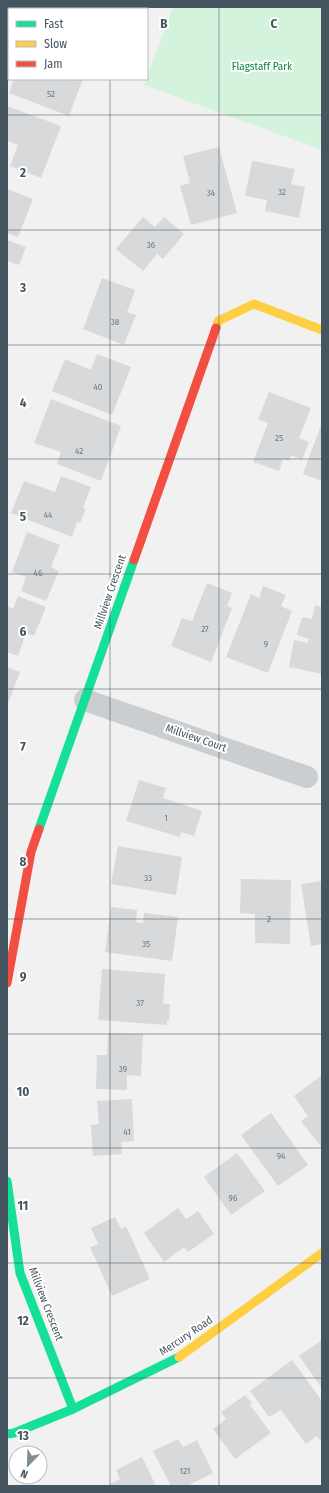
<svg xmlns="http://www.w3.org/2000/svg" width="329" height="1493" viewBox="0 0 329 1493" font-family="'Fira Sans Condensed',sans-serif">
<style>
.green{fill:#d4f3dd}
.building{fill:#d8d9da}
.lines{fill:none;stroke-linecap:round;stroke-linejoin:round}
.street{stroke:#caced0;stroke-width:22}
.fast{stroke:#16e098;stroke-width:9}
.slow{stroke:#ffcf43;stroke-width:9}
.jam{stroke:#f24e42;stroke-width:9}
.grid{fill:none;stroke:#465660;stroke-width:1;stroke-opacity:0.55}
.labels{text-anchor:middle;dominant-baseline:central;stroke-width:4;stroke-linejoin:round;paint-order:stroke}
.number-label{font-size:9px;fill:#6c7880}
.park-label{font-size:11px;fill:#0c863e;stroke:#fff}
.street-label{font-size:11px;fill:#465660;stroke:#fff}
.grid-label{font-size:13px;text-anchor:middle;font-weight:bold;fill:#465660;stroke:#fff;stroke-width:4;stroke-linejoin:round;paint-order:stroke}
</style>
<rect width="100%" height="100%" fill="#f2f1f1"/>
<path class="green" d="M173,7H322V150L144,85Z"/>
<g class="building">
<path d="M64,7H102L107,9H63Z"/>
<path d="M14,79H83L69,116L9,93Z"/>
<path d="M7,106L61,126L41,178L10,166L18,145L7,141Z"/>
<path d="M219,147L237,213L191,225L180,186L190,183L183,156Z"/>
<path d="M252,161L295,169L291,184L305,187L299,218L265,211L267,200L245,196Z"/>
<path d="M7,189L33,199L18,237L7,233Z"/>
<path d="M143,217L155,227L164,217L184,234L163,259L157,254L143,271L116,249Z"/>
<path d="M7,240L26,247L19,265L7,261Z"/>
<path d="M102,278L135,290L127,312L136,315L124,345L83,329Z"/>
<path d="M97,354L131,367L112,415L52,391L65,359L91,370Z"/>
<path d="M269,392L311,408L299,438L309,442L302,460L291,455L289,461L283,459L279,471L253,462L268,423L258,419Z"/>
<path d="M51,399L121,426L101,481L57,464L61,452L34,443Z"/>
<path d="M322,422V481L303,474Z"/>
<path d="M61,476L91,487L83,508L86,509L80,523L77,522L72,537L11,513L24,481L55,492Z"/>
<path d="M27,532L60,545L51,567L59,571L46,601L21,591L26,577L12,572Z"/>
<path d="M207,583L232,593L227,606L232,608L211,662L171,646L182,618L192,621Z"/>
<path d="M263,586L286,595L281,606L292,611L268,673L226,657L251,594L259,598Z"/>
<path d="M18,596L46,607L34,636L26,633L18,656L7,652V606L13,609Z"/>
<path d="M315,605L322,607V674L289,667L294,640L307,643L309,639L297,635L302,617L312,619Z"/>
<path d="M7,667L20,672L7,706Z"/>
<path d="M139,780L166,788L163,798L202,811L194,836L181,832L180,837L126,821Z"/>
<path d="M118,846L182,857L176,895L111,884Z"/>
<path d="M241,879L291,880L290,944L255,943V914L240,913Z"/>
<path d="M322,881V944L311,946L301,884Z"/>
<path d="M111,907L137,910L136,922L143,923L144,913L178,917L172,961L105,952Z"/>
<path d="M102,969L165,974L163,1004H170L169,1021L167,1020V1025L98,1020Z"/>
<path d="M108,1033L143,1034L141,1076L127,1075V1090L96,1089L97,1055H107Z"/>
<path d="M322,1075V1148L301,1121L308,1116L294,1096Z"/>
<path d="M132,1099L134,1141L121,1142L122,1154L93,1156L91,1125L99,1124L97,1101Z"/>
<path d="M271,1113L308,1165L278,1186L241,1135Z"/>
<path d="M237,1153L265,1191L231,1215L204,1177Z"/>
<path d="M178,1208L186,1219L198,1211L214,1234L188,1252L184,1247L164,1262L144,1233Z"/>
<path d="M115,1217L121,1229L126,1226L150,1279L112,1296L90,1247L98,1244L91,1228Z"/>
<path d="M322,1340V1388L299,1356Z"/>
<path d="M292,1360L322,1401V1443L317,1436L306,1444L281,1410L269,1417L250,1391Z"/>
<path d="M245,1395L252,1403L250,1405L271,1433L235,1459L213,1429L226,1419L221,1412Z"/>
<path d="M178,1439L183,1447L197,1440L213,1473L187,1486H171L153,1451Z"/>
<path d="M142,1457L156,1486H106L120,1479L116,1470Z"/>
</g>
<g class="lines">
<path class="street" d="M85,700L307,777"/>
<g class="fast">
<path d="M39,829L134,560"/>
<path d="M7,1181L20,1273L73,1409"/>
<path d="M7,1434L14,1433L73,1409L179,1357"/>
</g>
<g class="slow">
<path d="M216,328L218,321L254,304L322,330"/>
<path d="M179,1357L322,1253"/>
</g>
<g class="jam">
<path d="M134,560L216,328"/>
<path d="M7,983L31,852L39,829"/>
</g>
</g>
<path class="grid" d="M110,7V9M219,7V1486M110,79V1486M7,115H322M7,230H322M7,345H322M7,459H322M7,574H322M7,689H322M7,804H322M7,919H322M7,1034H322M7,1148H322M7,1263H322M7,1378H322"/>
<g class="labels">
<g class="number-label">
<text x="51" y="94">52</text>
<text x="282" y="192">32</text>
<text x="211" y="193">34</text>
<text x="151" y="245">36</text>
<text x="115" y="322">38</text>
<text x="98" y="387">40</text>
<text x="279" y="438">25</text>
<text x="79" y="451">42</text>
<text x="48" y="515">44</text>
<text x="38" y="573">46</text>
<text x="205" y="629">27</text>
<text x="266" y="644">9</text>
<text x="166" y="818">1</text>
<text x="148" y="878">33</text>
<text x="269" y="919">2</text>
<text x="146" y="944">35</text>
<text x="140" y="1003">37</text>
<text x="123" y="1069">39</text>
<text x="127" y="1132">41</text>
<text x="281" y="1156">94</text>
<text x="233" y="1198">96</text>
<text x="185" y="1471">121</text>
</g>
<g class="park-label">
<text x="262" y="66">Flagstaff Park</text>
</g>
<g class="street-label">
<text transform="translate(110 592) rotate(-71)">Millview Crescent</text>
<text transform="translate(196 738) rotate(19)">Millview Court</text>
<text transform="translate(46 1304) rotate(69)">Millview Crescent</text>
<text transform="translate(186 1336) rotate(-34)">Mercury Road</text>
</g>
</g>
<g class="grid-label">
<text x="164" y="28">B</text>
<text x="274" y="28">C</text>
<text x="23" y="177">2</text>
<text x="23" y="292">3</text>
<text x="23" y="407">4</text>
<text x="23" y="521">5</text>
<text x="23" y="636">6</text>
<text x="23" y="751">7</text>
<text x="23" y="866">8</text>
<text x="23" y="981">9</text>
<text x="23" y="1096">10</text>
<text x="23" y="1210">11</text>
<text x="23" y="1325">12</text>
<text x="23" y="1440">13</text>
</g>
<rect width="329" height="1493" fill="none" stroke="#465660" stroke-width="16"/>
<rect x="8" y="8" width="140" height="72" fill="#ffffff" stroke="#b5bbbf"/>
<rect x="16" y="21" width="20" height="6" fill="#16e098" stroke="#b5bbbf"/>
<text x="44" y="28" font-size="12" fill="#465660">Fast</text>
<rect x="16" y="41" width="20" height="6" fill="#ffcf43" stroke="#b5bbbf"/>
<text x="44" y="48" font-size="12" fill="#465660">Slow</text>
<rect x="16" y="61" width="20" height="6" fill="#f24e42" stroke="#b5bbbf"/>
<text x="44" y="68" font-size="12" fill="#465660">Jam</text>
<g transform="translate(28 1465) rotate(203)"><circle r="19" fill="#ffffff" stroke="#b5bbbf"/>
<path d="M0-3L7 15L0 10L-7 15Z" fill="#828c93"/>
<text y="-6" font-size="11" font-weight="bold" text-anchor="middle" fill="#465660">N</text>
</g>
</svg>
